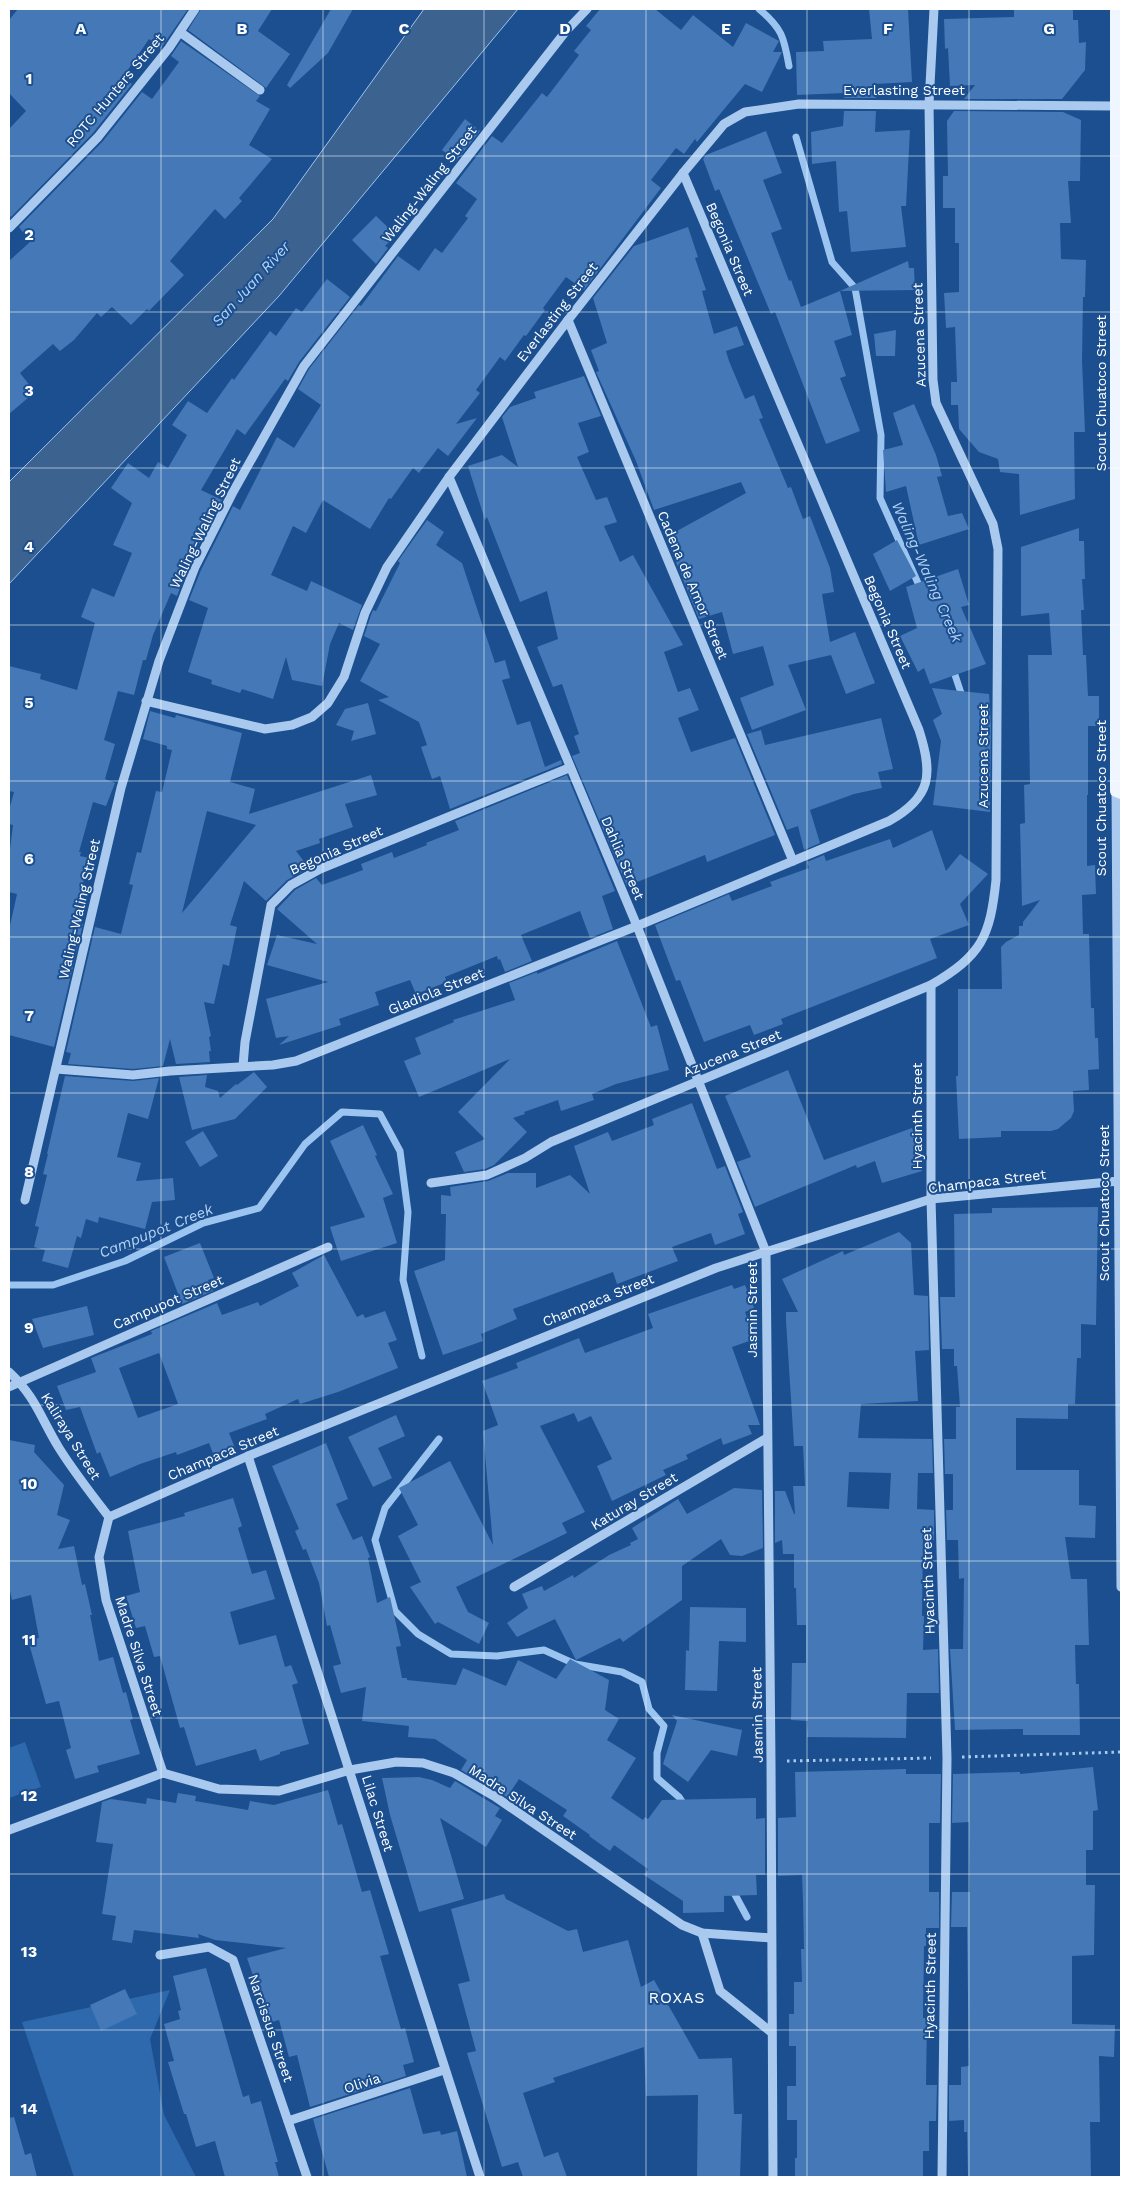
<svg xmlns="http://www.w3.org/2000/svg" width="1130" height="2186" viewBox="0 0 1130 2186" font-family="'Work Sans',sans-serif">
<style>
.green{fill:#2e69ad}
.water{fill:#3c6290;stroke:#9cc4f0}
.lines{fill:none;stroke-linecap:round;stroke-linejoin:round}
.stream{stroke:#9cc4f0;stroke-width:7}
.building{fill:#4478b7;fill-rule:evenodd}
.path{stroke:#a9c9ee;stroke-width:3;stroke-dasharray:2.5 4;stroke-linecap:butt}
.minor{stroke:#a9c9ee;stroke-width:9}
.major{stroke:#f0f6ff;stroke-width:12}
.grid{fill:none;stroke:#fff;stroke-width:1;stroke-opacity:0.55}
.labels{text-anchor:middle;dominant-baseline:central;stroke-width:4;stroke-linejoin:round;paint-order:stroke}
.street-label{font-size:14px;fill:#fff;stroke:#1b4f8f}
.water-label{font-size:15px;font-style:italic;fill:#b5d3f5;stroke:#1b4f8f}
.quarter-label{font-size:16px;letter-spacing:1px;fill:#fff;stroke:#1b4f8f}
.grid-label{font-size:16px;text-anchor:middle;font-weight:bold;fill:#fff;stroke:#1b4f8f;stroke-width:4;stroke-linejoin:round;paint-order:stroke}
</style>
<rect width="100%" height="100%" fill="#1b4f8f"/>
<g class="green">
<path d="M25,1742L41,1787L9,1798V1748Z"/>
<path d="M170,1990L150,2039L164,2115L196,2177H74L22,2022Z"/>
</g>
<path class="water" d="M424,9H518L279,296L9,584V482L273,219Z"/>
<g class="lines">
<g class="stream">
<path d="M759,9C782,28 784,37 789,66"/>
<path d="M796,137L832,262L855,288L881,435L880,498L922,592"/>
<path d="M952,666L963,699"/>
<path d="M9,1285H53L125,1261L203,1223L259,1208L305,1144L342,1112L380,1114L400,1151L408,1212L403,1280L422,1356"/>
<path d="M439,1439L385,1508L375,1540L395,1611L418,1634L451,1654L497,1656L544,1650L575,1664L622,1672L642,1682L649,1709L664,1726L657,1753V1778L679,1797L685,1806"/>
<path d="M732,1889L747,1917"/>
</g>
</g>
<g class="building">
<path d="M18,9H188L161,48L149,39L123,77L132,84L93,133L11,217L9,215V129L26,111L9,93V20Z"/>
<path d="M201,9H272L258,31L290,54L266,88L188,30Z"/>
<path d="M331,9H353L328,53L290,88L287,85Z"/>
<path d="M600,9H655L681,30L693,15L733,47L746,23L779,41L773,52H782L762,92L745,84L697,142L695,139L684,154L676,148L651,180L661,188L584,290L566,277L543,308L545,310L526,336L524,335L505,361L500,357L476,390L480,393L456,424L477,418L448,456L438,448L419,473L413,468L391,499L389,498L370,529L323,500L306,533L293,526L271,575L307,591L311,581L362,605L353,630L339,623L330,644L322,686L292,680L286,657L273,699L242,689L240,693L211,684L212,680L188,672L208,608L189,600L201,570L233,506L240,510L277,437L294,448L321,405L298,389L309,369L359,305L361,306L398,256L419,271L435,248L442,253L468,218L465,216L477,199L456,183L492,136L502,143L542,93L547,97L579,55L574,51L591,30L586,26Z"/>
<path d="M869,9H908L912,82L875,84L876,98H844L845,93L797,95L796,52L824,51L823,41L872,39Z"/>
<path d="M1014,9H1073V20H1078L1079,43L1086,42L1085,70L1062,99H964L975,85L950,86L948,48L945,49L944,19L1014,17Z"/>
<path d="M181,41L260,96L256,101L270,109L249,145L272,159L239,198L242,201L225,219L215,209L170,261L184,275L149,311L147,309L131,325L112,307L101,317L97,313L74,340L60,351L53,344L20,373L35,392L9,414V261L30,242L19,227L103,141L142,92L152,99L179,62L171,56Z"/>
<path d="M844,111H876L875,132L910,130L906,206H901L906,247L851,252L847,211L839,212L836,161L812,164L811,132L843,126Z"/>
<path d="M954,111L1063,112L1081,120L1080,181H1068L1071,223H1060L1061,259L1086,260L1085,297H1083L1082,360L1085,432H1074L1075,499L1020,515L1019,474L1000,472L998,459L979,452L959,429L958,405H951V382H957L955,327L946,328L944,293L959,292V243H955V208H943V176H948L947,121Z"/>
<path d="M465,119L480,131L456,161L442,150Z"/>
<path d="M766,131L782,173L763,180L782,229L771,233L789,281L791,280L801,307L840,291L852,335L834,341L846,376L840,378L860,431L826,444L775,312L771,314L719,189L715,191L703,159L706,155Z"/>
<path d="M376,216L396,235L385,246L388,248L376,264L352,240Z"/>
<path d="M688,227L698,257L695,258L706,290L702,291L714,334L737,326L744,345L726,351L729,361L745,399L754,395L763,418L759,419L788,488L791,487L803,519L810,516L830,568L834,592L822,594L830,642L855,632L875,683L846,694L831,655L788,665L806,710L752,730L740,698L774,685L763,646L733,654L722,612L699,619L666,537L746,493L741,482L654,510L636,461L596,372L599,371L591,350L607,343L593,298L634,246Z"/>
<path d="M908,261L909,268H914L915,290L840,291Z"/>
<path d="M327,279L350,297L299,362L288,381L285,379L245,435L237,429L201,490L222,500L189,564L177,596L171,593L153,635L146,660H143L134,695L118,691L104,740L115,744L105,779L115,783L106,806L93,802L79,852H81L80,856L89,858L74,922L83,924L54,1047L9,1035V930L17,894L9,892V857L13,825L9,824V810L14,792L9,791V666L41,674L40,679L77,690L95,623L81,617L92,588L114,597L132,553L113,545L132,503L111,488L128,463L149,478L158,462L168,468L187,435L172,425L188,401L207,413L232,378L234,380L270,331L276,336L296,308L302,312Z"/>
<path d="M896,330L895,356H876L874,334Z"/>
<path d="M584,376L601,416L578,423L589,452L577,457L596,500L607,497L617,522L604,526L620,562L633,555L683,645L664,652L678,692L690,688L699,710L678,718L691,752L735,738L775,835L707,862L705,855L627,886L572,756L580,753L574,736L579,734L562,684L553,687L537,647L558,639L547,591L520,602L487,517L485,520L468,466L502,455L518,467L502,417L510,407L536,398L534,392Z"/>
<path d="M914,404L936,455L942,476L937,477L948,516L962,513L969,529L919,545L906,486L886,492L883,450L903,445L893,413Z"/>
<path d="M427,520L444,532L436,545L462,563L495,663L505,660L510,678L502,680L517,725L530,721L545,767L561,760L562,764L450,809L440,776L432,779L421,747L427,745L419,722L378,700L389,697L360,681L380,644L364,636L371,615L373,610L376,611L400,563L398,561Z"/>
<path d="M1079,528V541H1084L1085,579H1082L1084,610H1081L1083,655H1086L1088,696H1099V726H1088V795H1087V866L1095,865L1096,894L1082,895L1083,934H1089L1091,1008H1094L1095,1038H1098L1099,1069L1088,1070L1089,1090L1073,1091L1074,1111L1071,1118L1058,1129L1051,1131H1001V1137L959,1139L956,1076H958V989H1002L1001,947L1006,942L1019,935V926H1023V922L1040,900L1022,906L1020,824L1025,823L1024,785L1030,784L1028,655H1052L1049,613L1021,616V547Z"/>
<path d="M897,540L916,576L890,591L873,554Z"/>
<path d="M958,569L969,605L961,607L986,664L930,684L924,668L918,672L900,636L917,628L906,587Z"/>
<path d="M932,688L989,694L991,725L990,812L933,805L941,741L933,720L942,714Z"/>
<path d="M368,703L376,734L351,741L354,731L336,725L345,709Z"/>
<path d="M150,711L175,718L176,715L242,733L230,782L255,789L249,814L371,775L377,795L345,804L353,827L319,839L320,843L296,851L309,868L287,880L266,901L244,881L230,925L237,927L229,966L223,964L214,1004L204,1002L211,1036L209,1037L211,1051H209L210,1062L176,1064L170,1039L163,1066L133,1069L68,1064L71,1053L66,1052L95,927L121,934L133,885L129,884L137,852L141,853L156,791L162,792L172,750L167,749V746L143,739ZM207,811L256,825L182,913Z"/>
<path d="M881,718L893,769L878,772L882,788L854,794L810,810L820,843L804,850L798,826L787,830L747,734L761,730L765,745Z"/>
<path d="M567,775L615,891L602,896L613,929L590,938L580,911L521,935L532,961L505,972L500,959L498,960L497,956L445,977L447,982L416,994L410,980L375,992L379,1005L339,1019L341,1025L279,1045L289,1036L276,1038L266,999L328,982L267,965L277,935L317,944L277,909L295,890L316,878L322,885L363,870L361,864L392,852L394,858L427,845L426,843L459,830L455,821Z"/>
<path d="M932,830L946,871L960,854L988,874L960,904L969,925L930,939L937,958L781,1019L783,1024L754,1035L750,1025L704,1042L680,980L676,981L655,925L729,894L732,901L772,886L770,882L809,868L807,862L824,855L826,861L890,839L893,848Z"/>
<path d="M617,941L651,1027L657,1025L669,1070L616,1084L592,1094L594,1100L561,1111L558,1100L524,1112L525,1114L513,1118L527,1132L494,1165L485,1169L464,1172L455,1152L485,1139L458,1112L510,1059L419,1097L404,1061L421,1054L415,1038L454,1022L453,1020L515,1000L509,983L537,972V974Z"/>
<path d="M788,1070L824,1160L912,1128L918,1146L914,1147L922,1171L882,1183L875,1161L857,1168L856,1165L755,1207L737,1162L751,1157L725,1096Z"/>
<path d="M254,1072L267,1087L235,1119L192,1130L179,1077L207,1075L205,1087L218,1091L220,1098L236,1084L237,1085Z"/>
<path d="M65,1076L133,1081L159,1078L148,1119L128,1113L117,1157L141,1163L136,1181L173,1178L175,1200L152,1202L145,1229L99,1217L98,1223L86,1219L81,1238L77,1236L68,1268L42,1261L45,1250L34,1247L39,1227L35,1226L47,1175L43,1174L48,1154H47Z"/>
<path d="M692,1103L717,1169L725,1166L743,1212L738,1214L745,1234L715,1245L711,1233L672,1247L678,1261L617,1284L613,1272L513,1309L517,1319L481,1334L483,1341L443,1355L414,1271L445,1260L446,1214H441V1195L451,1196L450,1187L488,1181L508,1173H536V1188L570,1175L590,1194L574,1146L608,1132L612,1141L654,1125L652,1119Z"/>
<path d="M363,1125L377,1155L375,1156L393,1194L383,1198L397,1243L341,1261L330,1227L365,1217L330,1141Z"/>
<path d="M203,1131L218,1156L200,1167L185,1142Z"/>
<path d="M1098,1207L1096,1325L1081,1324V1358H1077L1075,1404H1068V1419L1016,1418V1470H1079V1505L1096,1506L1095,1538L1065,1537L1071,1579H1087L1089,1645H1075L1076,1684H1079L1080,1735H1023V1729L955,1730L950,1649H963L964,1578L959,1579L958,1540H947L946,1510H953V1474H945L944,1439H956V1407H960L957,1366H954V1349H942L940,1297H955L954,1214L992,1213V1208Z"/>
<path d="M899,1232L911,1243L914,1295L928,1296L929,1350L915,1351L918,1401L861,1404L858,1438L932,1439L933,1473H918L917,1509L934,1510V1540H923V1542L922,1616H924L923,1650L938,1649L939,1693H907L906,1738L807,1737L808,1721L791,1720L792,1663H806V1625H797L796,1588H794V1554H783L782,1540L775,1543V1491H785L794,1514H795L793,1486H805L803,1446H794L786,1321V1312H798L782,1279L843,1251L844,1255ZM849,1472L891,1473L889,1509L847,1507Z"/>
<path d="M200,1243L214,1278L208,1280L213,1291L182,1304L164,1257Z"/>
<path d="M324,1255L357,1317L363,1314L365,1318L385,1311L397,1340L388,1343L398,1368L338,1392L300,1404L298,1399L265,1414L267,1419L229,1433L235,1448L214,1456L209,1443L177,1455L176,1452L140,1464L110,1477L100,1452L97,1454L80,1407L66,1410L57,1386L96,1372L91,1358L152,1334L151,1331L217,1303L222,1315L258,1302L260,1306L299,1286L292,1273ZM159,1353L178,1404L138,1418L119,1368Z"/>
<path d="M732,1285L734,1289L745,1285L754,1308L745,1312L755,1339L732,1347L760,1425H748L752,1434L723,1445L721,1438L686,1455L688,1459L663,1470L666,1475L612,1501L597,1466L612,1459L591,1416L578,1422L574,1413L540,1426L585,1512L562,1523L567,1533L456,1587L468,1612L489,1623L479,1644L438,1622L435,1624L410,1587L421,1582L398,1536L418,1525L399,1488L450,1461L493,1545L483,1431L498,1425L482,1381L518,1368L516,1363L579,1338L585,1353L653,1328L648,1314Z"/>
<path d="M87,1306L94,1335L43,1348L32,1319Z"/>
<path d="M396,1415L405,1436L378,1448L392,1478L373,1487L348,1437Z"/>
<path d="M9,1440L35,1445L34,1452L64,1485L57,1515L70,1520L58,1549L74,1546L82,1585L85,1584L92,1615H90L99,1661L113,1657L123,1693L126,1692L133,1719L130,1720L140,1754L97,1766L99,1772L75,1779L66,1750L71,1748L59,1701L46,1704L28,1640L39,1638L31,1595L12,1600L9,1587Z"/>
<path d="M326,1443L348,1499L336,1504L353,1540L362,1536L370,1557L368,1558L377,1603L390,1597L401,1646L396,1647L402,1678H407V1680L456,1685L463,1668L506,1686L518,1660L556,1679L570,1659L609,1680L605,1710L619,1719L607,1740L636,1758L611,1798L643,1820L645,1817L648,1819L662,1800L756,1798V1819L765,1818V1875H756L757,1895L724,1896V1912L683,1913V1901L644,1875L648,1869L614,1845L610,1851L589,1836L590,1835L563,1816L567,1810L519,1779L507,1797L461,1770L467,1760L435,1739L408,1737L409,1726L362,1721L366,1687L341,1693L333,1666L341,1664L330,1625L327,1626L319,1583L306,1549L303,1550L295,1531L299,1529L272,1466Z"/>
<path d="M734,1488L762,1490L763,1548L742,1556L730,1555L721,1539L682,1566V1600L623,1642L620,1638L576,1660L555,1619L517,1637L507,1623L528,1608L522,1594L542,1586L544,1591L573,1575L574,1578L609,1555L631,1545L630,1543L638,1539L632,1528L678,1499L687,1514Z"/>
<path d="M233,1498L242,1526L238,1528L252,1574L266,1570L275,1599L230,1612L239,1645L276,1635L285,1667L291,1665L298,1683L292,1685L309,1744L280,1752V1754L260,1761L256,1749L196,1766L184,1727L180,1728L160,1656L154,1657L145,1626L136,1628L126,1596L140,1592L128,1531L185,1516L184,1513Z"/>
<path d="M690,1607L746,1608V1642L719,1641L717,1691L685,1690L686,1650L689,1651Z"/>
<path d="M672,1715L742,1730L737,1756L711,1750L688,1782L663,1764L677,1721Z"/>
<path d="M1093,1767L1098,1810L1093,1811V1850H1086V1885H1095L1094,1955L1072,1956V2024L1115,2025L1114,2057L1099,2056L1100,2122H1090L1091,2177H968L967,2132H964V2120L949,2121V2085H961V2067L969,2066L967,1927H951L952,1892H970L969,1822L952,1823L953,1774L1020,1772V1774Z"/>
<path d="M906,1769V1774H941L940,1823H929V1892H939V1928H926V1946H924L923,2018H927L926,2085H937L936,2121H929V2151H923V2177H795V2158H797V2120H787V2086H796V2046H789V2014H794V1982H802L801,1949H804L803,1901L802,1875L778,1876V1818L796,1817L795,1772Z"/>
<path d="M419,1777L432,1780L450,1788L455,1781L500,1808L495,1816L502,1820L486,1847L440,1818L464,1899L419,1912L390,1815L382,1778Z"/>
<path d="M328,1790L338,1825L342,1824L362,1892L370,1890L389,1954L380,1956L401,2029L405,2028L414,2062L403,2065L406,2076L310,2107L297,2055L289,2057L279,2020L269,2023L247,1958L286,1948L215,1940L198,1934L199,1938L134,1930L132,1943L112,1940L116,1916L102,1914L113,1844L96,1842L102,1802L111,1799L146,1804L147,1798L176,1803L178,1793L196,1796L195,1801L248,1810L250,1801L274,1805Z"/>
<path d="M504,1894L506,1899L568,1931L577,1929L583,1952L628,1940L641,1987L654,1980L699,2059L732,2058L734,2114H742L740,2177H697L698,2095L646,2096L644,2047L553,2078L555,2082L523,2093L544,2157L558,2152L567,2177H523L518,2162L502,2167L467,2053L476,2051L458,1984L470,1981L451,1909Z"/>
<path d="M206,1968L243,2097L249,2095L251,2104L261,2101L278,2162H275L279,2177H225L215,2141L196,2147L186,2114H184L168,2062L174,2061L164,2024L180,2019L178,2011L181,2010L173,1976Z"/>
<path d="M125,1989L137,2014L101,2031L90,2005Z"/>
<path d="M410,2088L423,2134L440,2131L441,2135L457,2131L467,2177H329L313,2119Z"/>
<path d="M14,2117L25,2155L31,2153L37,2177H9V2118Z"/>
</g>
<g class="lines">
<g class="path">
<path d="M962,1757L1121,1752"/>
<path d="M787,1761L931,1758"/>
</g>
<g class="minor">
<path d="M180,32L260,90"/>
<path d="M9,228L98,137L169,48L195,9"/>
<path d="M568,320L793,861"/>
<path d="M449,477L637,926L766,1252L771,1761L773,2177"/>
<path d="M146,701L265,729L292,725L312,717L328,703L344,677L365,613L387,567L449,477L568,320L683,173L724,124L745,112L799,104L1116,106"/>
<path d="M1116,791L1121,1587"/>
<path d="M931,985V1199L947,1758L942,2177"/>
<path d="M243,1066L245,1042L271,905L291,885L320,869L569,768"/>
<path d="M56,1069L133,1075L170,1071L273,1065L296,1061L637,926L889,821C932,797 933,774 919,730L683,173"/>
<path d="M431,1183L487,1175L525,1158L551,1142L931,985C982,955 990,937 996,880L998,549L993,524L936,403L933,380L929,104L934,9"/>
<path d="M25,1200L121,788L159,661L195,567L233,492L304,366L566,31L587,9"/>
<path d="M9,1372C36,1397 41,1419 59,1448C74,1472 92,1495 109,1517"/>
<path d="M9,1387L328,1247"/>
<path d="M248,1456L480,2177"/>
<path d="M109,1517L248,1456L716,1268L931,1199L1119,1181"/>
<path d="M109,1517L99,1557L106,1600L163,1773"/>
<path d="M514,1587L767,1438"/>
<path d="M9,1830L163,1773L219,1789L279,1791L350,1770L396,1762L423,1763L454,1773L494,1796L682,1925L702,1933L771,1938"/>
<path d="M702,1933L720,1991L771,2032"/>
<path d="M160,1955L209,1947L233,1960L307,2177"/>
<path d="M288,2121L444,2070"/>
</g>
<path class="major" d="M1116,9V791L1121,793"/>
</g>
<path class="grid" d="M161,9V2177M323,9V2177M484,9V2177M646,9V2177M807,9V2177M969,9V2177M9,156H1121M9,312H1121M9,468H1121M9,625H1121M9,781H1121M9,937H1121M9,1093H1121M9,1249H1121M9,1405H1121M9,1561H1121M9,1718H1121M9,1874H1121M9,2030H1121"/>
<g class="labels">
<g class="street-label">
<text transform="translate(115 90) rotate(-50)">ROTC Hunters Street</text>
<text x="904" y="90">Everlasting Street</text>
<text transform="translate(429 184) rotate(-52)">Waling-Waling Street</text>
<text transform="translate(730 249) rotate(67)">Begonia Street</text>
<text transform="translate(557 312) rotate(-52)">Everlasting Street</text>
<text transform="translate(919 335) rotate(-92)">Azucena Street</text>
<text transform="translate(1101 393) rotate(-90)">Scout Chuatoco Street</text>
<text transform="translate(205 523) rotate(-64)">Waling-Waling Street</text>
<text transform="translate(693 585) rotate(67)">Cadena de Amor Street</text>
<text transform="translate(888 622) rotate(67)">Begonia Street</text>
<text transform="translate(983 756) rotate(-90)">Azucena Street</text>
<text transform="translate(1101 798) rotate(-90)">Scout Chuatoco Street</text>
<text transform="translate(336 850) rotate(-24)">Begonia Street</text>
<text transform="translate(623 858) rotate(67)">Dahlia Street</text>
<text transform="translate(79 909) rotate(-77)">Waling-Waling Street</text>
<text transform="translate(436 991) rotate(-22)">Gladiola Street</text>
<text transform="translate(732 1053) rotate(-22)">Azucena Street</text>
<text transform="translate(917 1116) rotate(-90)">Hyacinth Street</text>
<text transform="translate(987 1181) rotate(-7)">Champaca Street</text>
<text transform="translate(1104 1203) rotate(-90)">Scout Chuatoco Street</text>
<text transform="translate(598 1300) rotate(-22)">Champaca Street</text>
<text transform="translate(168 1302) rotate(-23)">Campupot Street</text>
<text transform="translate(752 1310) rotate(-90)">Jasmin Street</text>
<text transform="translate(71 1436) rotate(58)">Kaliraya Street</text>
<text transform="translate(223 1453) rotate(-23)">Champaca Street</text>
<text transform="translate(634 1501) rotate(-31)">Katuray Street</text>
<text transform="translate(928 1581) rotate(-92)">Hyacinth Street</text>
<text transform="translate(139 1656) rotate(72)">Madre Silva Street</text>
<text transform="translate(757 1715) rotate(-91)">Jasmin Street</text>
<text transform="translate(523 1802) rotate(33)">Madre Silva Street</text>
<text transform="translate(378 1813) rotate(73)">Lilac Street</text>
<text transform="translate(930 1986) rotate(-89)">Hyacinth Street</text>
<text transform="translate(271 2028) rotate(71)">Narcissus Street</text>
<text transform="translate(362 2083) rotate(-18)">Olivia</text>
</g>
<g class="water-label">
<text transform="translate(251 284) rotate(-48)">San Juan River</text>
<text transform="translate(927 572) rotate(66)">Waling-Waling Creek</text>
<text transform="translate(156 1231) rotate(-22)">Campupot Creek</text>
</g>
<g class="quarter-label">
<text x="677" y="1997">ROXAS</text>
</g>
</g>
<g class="grid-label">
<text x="81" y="34">A</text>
<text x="242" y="34">B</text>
<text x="404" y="34">C</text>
<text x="565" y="34">D</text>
<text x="726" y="34">E</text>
<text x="888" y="34">F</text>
<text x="1049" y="34">G</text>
<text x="29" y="84">1</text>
<text x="29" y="240">2</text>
<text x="29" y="396">3</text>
<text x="29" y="552">4</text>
<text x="29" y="708">5</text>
<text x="29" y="864">6</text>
<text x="29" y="1021">7</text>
<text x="29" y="1177">8</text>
<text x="29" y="1333">9</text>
<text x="29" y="1489">10</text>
<text x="29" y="1645">11</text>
<text x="29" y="1801">12</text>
<text x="29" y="1957">13</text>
<text x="29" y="2114">14</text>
</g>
<rect width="1130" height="2186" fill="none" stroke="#ffffff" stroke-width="20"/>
</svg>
